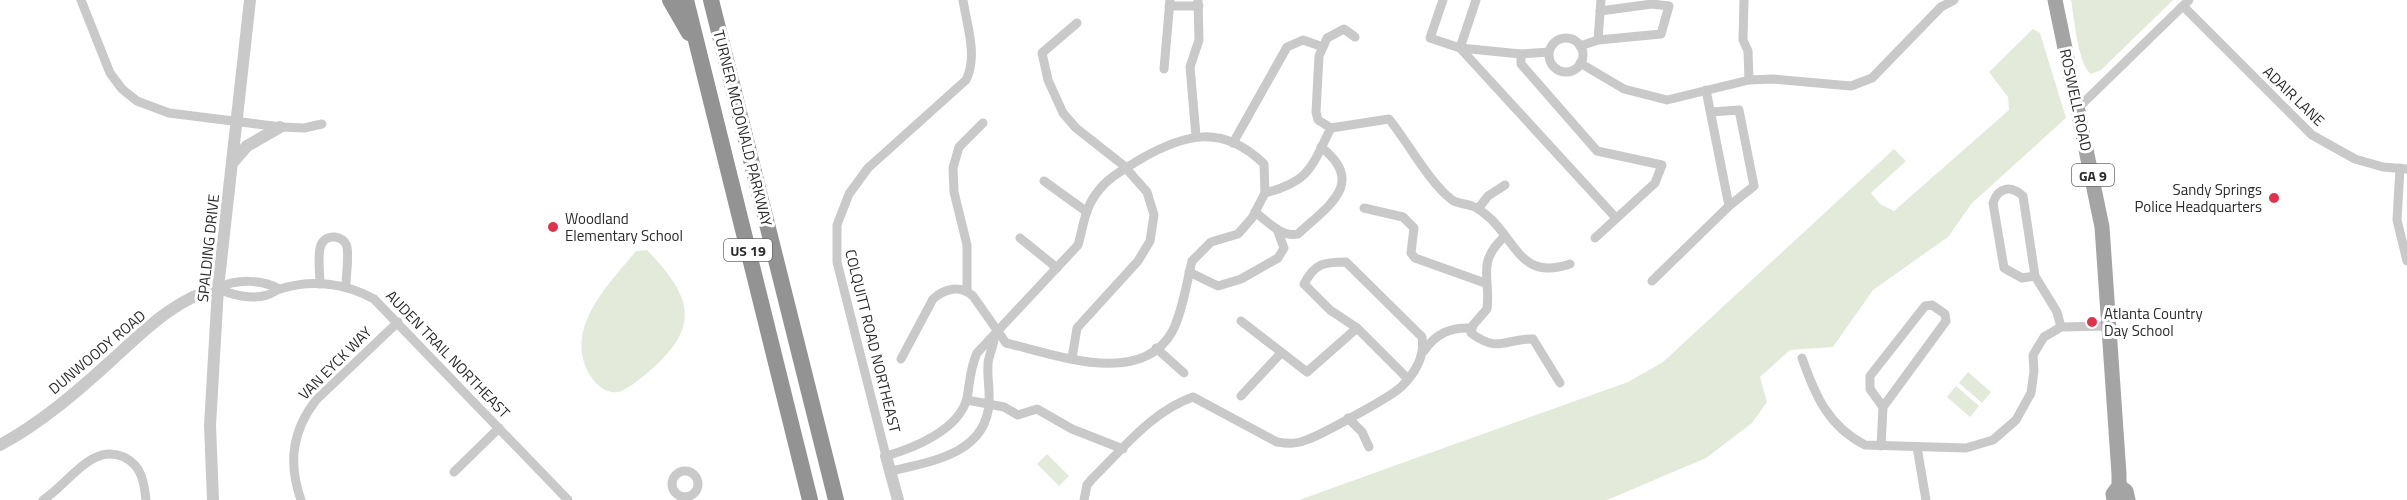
<svg xmlns="http://www.w3.org/2000/svg" width="2407" height="500" viewBox="0 0 2407 500" font-family="'Titillium Web',sans-serif">
<style>
.green{fill:#e3eada}
.lines{fill:none;stroke-linecap:round;stroke-linejoin:round}
.minor{stroke:#c9c9c9;stroke-width:9}
.tertiary{stroke:#c9c9c9;stroke-width:12}
.primary{stroke:#a4a4a4;stroke-width:15}
.motorway{stroke:#939393;stroke-width:16}
.poi-dot{fill:#e0324b;stroke:#fff;stroke-width:2}
.labels{text-anchor:middle;dominant-baseline:central;stroke-width:6;stroke-linejoin:round;paint-order:stroke}
.shield{fill:#fff;stroke:#6b6b6b;stroke-width:1.5}
.shield-label{font-size:14px;font-weight:bold;fill:#2c2c2c}
.street-label{font-size:15px;fill:#2c2c2c;stroke:#fff}
.poi-label{font-size:15px;fill:#2c2c2c;stroke:#fff;text-anchor:start}
</style>
<rect width="100%" height="100%" fill="#fff"/>
<g class="green">
<path d="M2071,0H2173L2101,70L2091,74C2078,65 2074,17 2071,0Z"/>
<path d="M2033,29L2040,33L2066,118L1972,203L1948,237L1873,290L1833,347L1790,350L1760,377L1767,402L1752,423L1706,458L1607,500H1299L1628,382L1663,362L1894,149L1906,161L1871,193L1880,204L1894,211L2009,110L2008,97L1989,72Z"/>
<path d="M647,250C661,265 677,282 683,302C692,333 666,357 645,375C638,380 627,390 618,392C608,394 597,386 592,378C560,332 608,285 636,251Z"/>
<path d="M1968,372L1991,392L1982,403L1959,383Z"/>
<path d="M1956,386L1979,406L1970,417L1947,397Z"/>
<path d="M1047,454L1069,476L1059,486L1037,464Z"/>
</g>
<g class="lines">
<g class="minor">
<path d="M81,0L110,73L122,89L137,101L169,113L281,127L304,128L322,124"/>
<path d="M963,0C967,26 978,56 966,80L868,168L849,194L837,225V262L886,456C914,448 959,430 967,398C970,382 970,368 977,353L1078,245C1084,225 1084,208 1099,190C1109,177 1125,169 1139,160C1185,133 1223,124 1264,164L1265,193"/>
<path d="M1443,0L1430,38L1460,48L1476,0"/>
<path d="M1744,0L1743,40L1748,51L1749,80"/>
<path d="M1169,6H1199"/>
<path d="M2183,6L2312,135L2355,159L2383,167L2407,169"/>
<circle cx="1566" cy="55" r="17"/>
<path d="M1598,40L1661,34L1669,6L1652,4L1600,11"/>
<path d="M1580,46L1598,40L1601,0"/>
<path d="M1460,48L1616,218"/>
<path d="M1460,48L1521,54L1549,52"/>
<path d="M1521,54V64L1597,151L1662,165L1655,183L1595,238"/>
<path d="M1580,63L1624,89L1667,100L1749,80L1773,79L1851,86L1872,78L1941,7L1954,0"/>
<path d="M1164,69L1170,0"/>
<path d="M1706,90L1729,206"/>
<path d="M2078,108L2189,0"/>
<path d="M1331,128L1318,120L1316,112L1319,56L1327,38L1344,29L1355,37"/>
<path d="M1196,136L1190,67L1199,40L1198,0"/>
<path d="M1233,143L1287,47L1303,40L1323,47"/>
<path d="M2400,168L2397,220L2407,261"/>
<path d="M1044,181L1087,212"/>
<path d="M1364,208L1403,217L1414,228L1411,253L1415,258L1485,283"/>
<path d="M1478,209L1488,196L1505,185"/>
<path d="M1255,212C1267,221 1282,238 1298,234C1328,206 1367,183 1321,147"/>
<path d="M1504,237C1476,263 1491,278 1487,309L1473,325L1471,333C1499,354 1505,338 1533,339L1560,383"/>
<path d="M1020,238L1057,268"/>
<path d="M1189,272L1218,286L1241,279L1278,258L1284,248L1277,229"/>
<path d="M2035,276L2022,278L2004,268L1993,203C1998,187 2011,185 2023,196L2035,276L2057,312L2061,327"/>
<path d="M1652,281L1729,206L1754,186L1739,110L1711,112"/>
<path d="M320,284C320,273 317,255 321,245C326,233 344,235 347,247C349,259 346,274 346,286"/>
<path d="M218,288C230,295 253,300 267,295C272,294 275,290 280,289C312,279 345,283 374,299L568,500"/>
<path d="M218,288C236,279 261,279 279,289"/>
<path d="M967,291V245L954,192L953,168L959,147L983,123"/>
<path d="M1357,328L1408,379"/>
<path d="M1156,348L1184,373"/>
<path d="M1424,351C1436,333 1451,327 1472,328"/>
<path d="M1072,358L1077,328L1138,261L1150,241L1154,215L1147,192L1123,165L1076,128L1063,113L1048,80L1042,53L1077,23"/>
<path d="M1802,358C1815,395 1828,426 1865,445L1966,448L1993,440L2016,420L2031,393L2034,371L2033,355L2044,337L2061,327L2111,326"/>
<path d="M901,359L933,299C945,288 960,285 973,296L1006,343C1054,354 1140,388 1172,332C1182,314 1187,281 1192,261L1211,242L1238,234L1252,218L1265,193C1311,181 1311,167 1331,128L1389,119C1407,141 1429,182 1451,199C1456,204 1465,203 1472,206C1479,208 1486,215 1491,219C1518,246 1523,280 1570,264"/>
<path d="M1241,396L1281,353"/>
<path d="M967,400L1004,407L1018,415L1037,409L1072,429L1123,449"/>
<path d="M1348,418L1362,432L1369,447"/>
<path d="M1881,446L1883,407L1946,321L1945,314L1932,305L1925,306L1870,376V389L1883,407"/>
<path d="M1917,447L1926,500"/>
<circle cx="685" cy="484" r="13"/>
<path d="M891,471C930,462 987,454 989,402C990,390 987,377 988,365C988,355 994,347 994,338"/>
<path d="M454,472L499,428"/>
<path d="M43,500C68,485 91,442 124,457C142,466 144,482 146,500"/>
<path d="M301,500C288,463 292,431 316,400L398,322"/>
<path d="M1084,500L1087,485L1092,479C1122,450 1152,411 1193,397L1277,442C1289,444 1298,444 1309,439C1324,433 1393,396 1402,386C1416,372 1425,356 1422,337L1346,262C1324,262 1315,263 1304,284L1330,310L1357,328L1307,372L1241,321"/>
</g>
<g class="tertiary">
<path d="M234,161L247,146L280,127"/>
<path d="M0,445C41,423 78,391 113,359C144,331 176,298 218,288"/>
<path d="M886,456L898,500"/>
<path d="M213,500L210,426L218,288L250,0"/>
</g>
<g class="primary">
<path d="M2055,0L2102,227L2119,474V486L2113,494L2114,500"/>
<path d="M2119,486L2126,491L2128,500"/>
</g>
<g class="motorway">
<path d="M670,0L689,33"/>
<path d="M686,0L810,500"/>
<path d="M711,0L836,500"/>
</g>
</g>
<g class="poi-dot">
<circle cx="2274" cy="198" r="6"/>
<circle cx="553" cy="227" r="6"/>
<circle cx="2092" cy="322" r="6"/>
</g>
<g class="labels">
<g class="shield">
<rect x="2072" y="164" width="42" height="22" rx="4.5"/>
<rect x="724" y="239" width="48" height="22" rx="4.5"/>
</g>
<g class="shield-label">
<text x="2093" y="175">GA 9</text>
<text x="748" y="250">US 19</text>
</g>
<g class="street-label">
<text transform="translate(2294 96) rotate(44)">ADAIR LANE</text>
<text transform="translate(2076 100) rotate(78)">ROSWELL ROAD</text>
<text transform="translate(743 128) rotate(76)">TURNER MCDONALD PARKWAY</text>
<text transform="translate(208 248) rotate(-84)">SPALDING DRIVE</text>
<text transform="translate(873 341) rotate(76)">COLQUITT ROAD NORTHEAST</text>
<text transform="translate(97 352) rotate(-40)">DUNWOODY ROAD</text>
<text transform="translate(448 354) rotate(46)">AUDEN TRAIL NORTHEAST</text>
<text transform="translate(335 363) rotate(-45)">VAN EYCK WAY</text>
</g>
<g class="poi-label">
<text x="2262" y="189" text-anchor="end">Sandy Springs<tspan x="2262" dy="17">Police Headquarters</tspan></text>
<text x="565" y="218">Woodland<tspan x="565" dy="17">Elementary School</tspan></text>
<text x="2104" y="313">Atlanta Country<tspan x="2104" dy="17">Day School</tspan></text>
</g>
</g>
</svg>
